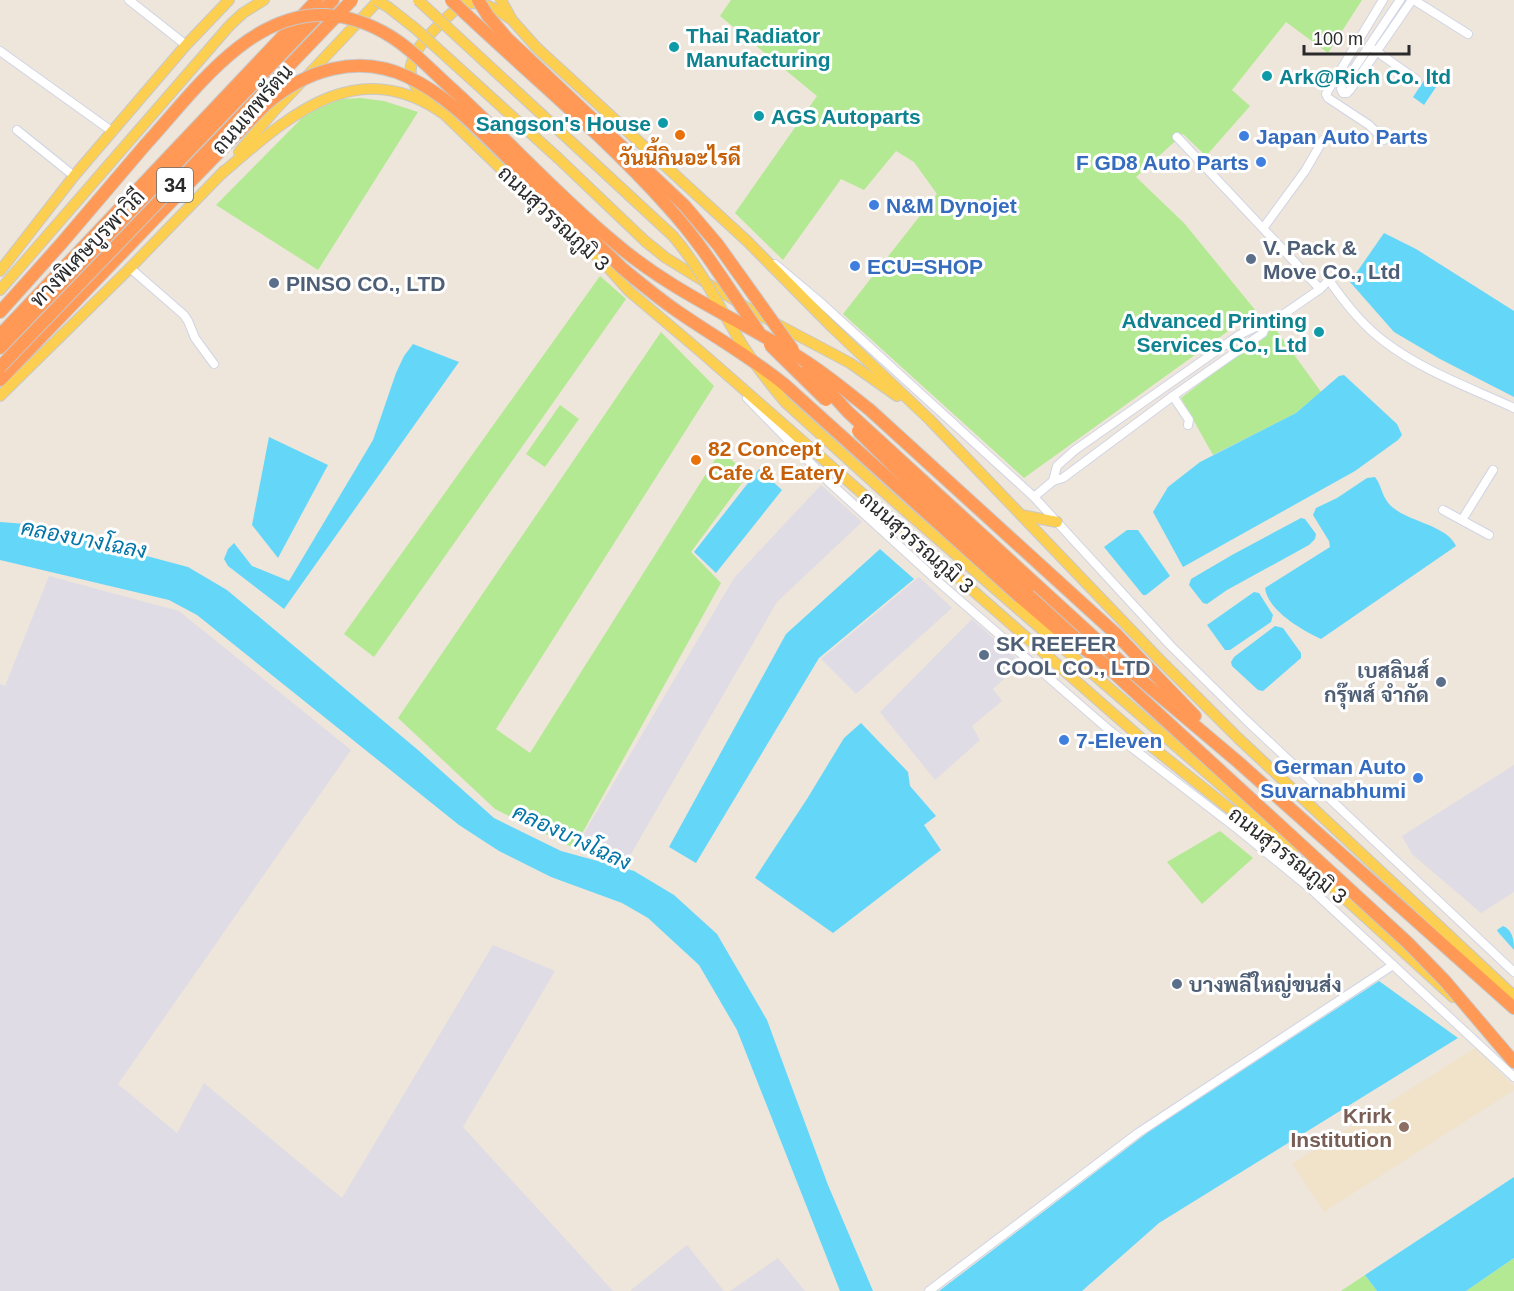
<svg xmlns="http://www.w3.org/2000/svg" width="1514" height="1291" viewBox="0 0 1514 1291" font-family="Arial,Sarabun,sans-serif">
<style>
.industrial{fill:#dfdce6}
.education{fill:#f1e3c9}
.green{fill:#b3e992}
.water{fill:#64d7f9}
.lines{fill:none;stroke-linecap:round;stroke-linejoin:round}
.minor-casing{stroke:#d0d5e5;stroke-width:10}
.major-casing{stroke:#c8c8c8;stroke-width:12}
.highway-casing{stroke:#c8c8c8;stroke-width:14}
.minor{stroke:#fff;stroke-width:8}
.major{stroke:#fdcf51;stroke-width:10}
.highway{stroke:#f95;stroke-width:12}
.major-bridge-casing{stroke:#c8c8c8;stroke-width:12;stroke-linecap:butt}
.highway-bridge-casing{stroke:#c8c8c8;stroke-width:14;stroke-linecap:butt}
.major-bridge{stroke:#fdcf51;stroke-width:10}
.highway-bridge{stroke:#f95;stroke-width:12}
.culture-dot{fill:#0f9aa8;stroke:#fff;stroke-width:2}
.food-dot{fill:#e8710a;stroke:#fff;stroke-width:2}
.shop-dot{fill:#3f7fe0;stroke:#fff;stroke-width:2}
.service-dot{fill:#5c6f8a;stroke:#fff;stroke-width:2}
.education-dot{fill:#8d6e63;stroke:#fff;stroke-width:2}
.labels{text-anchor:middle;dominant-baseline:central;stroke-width:6;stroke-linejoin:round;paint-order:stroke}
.shield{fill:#fff;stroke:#6a6a6a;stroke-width:1.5}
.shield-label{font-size:20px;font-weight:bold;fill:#2a2a2a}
.culture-label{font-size:21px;font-weight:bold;fill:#0d838f;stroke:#fff;text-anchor:start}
.street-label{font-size:21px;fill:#2a2a2a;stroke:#fff}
.shop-label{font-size:21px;font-weight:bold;fill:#366cbe;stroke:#fff;text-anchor:start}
.food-label{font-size:21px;font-weight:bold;fill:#c56008;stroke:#fff}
.service-label{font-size:21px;font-weight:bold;fill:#4e5e75;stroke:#fff;text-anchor:start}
.education-label{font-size:21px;font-weight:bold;fill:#785e54;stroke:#fff;text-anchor:end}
.water-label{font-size:22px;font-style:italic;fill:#0174a8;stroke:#fff}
</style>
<rect width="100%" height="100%" fill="#eee5db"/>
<g class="industrial">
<path d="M821,485L862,522L777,602L628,859L583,835L734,578Z"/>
<path d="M49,576L179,611L351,750L118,1084L177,1133L204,1083L342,1198L493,945L555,971L463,1127L613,1291H0V684L5,686Z"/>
<path d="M919,577L952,608L856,694L821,659Z"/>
<path d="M972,619L1021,663L993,689L1002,701L972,726L980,740L935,780L880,712Z"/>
<path d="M1514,765V892L1481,913L1412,854L1402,836Z"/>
<path d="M687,1245L724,1291H630Z"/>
<path d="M778,1258L805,1291H730Z"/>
</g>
<path class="education" d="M1475,1048L1514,1086V1090L1324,1212L1292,1164Z"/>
<g class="green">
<path d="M731,0H1362L1328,53L1286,22L1232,90L1250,106L1206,156L1183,134L1136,177L1184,223L1256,311L1024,478L843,314L937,194L914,162L896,151L864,190L841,179L783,260L735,213L817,96L720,16Z"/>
<path d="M361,98L384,101L418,112L318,270L216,205L308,112L341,99Z"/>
<path d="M600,276L626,299L374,657L344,634Z"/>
<path d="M1274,327L1321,392L1296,413L1213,455L1181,398Z"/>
<path d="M661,332L714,386L496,729L530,753L721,450L748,475L691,552L721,583L574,848L495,809L398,718Z"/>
<path d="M560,405L579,419L545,467L526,454Z"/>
<path d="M1220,831L1253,858L1202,904L1167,862Z"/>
<path d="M1514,1258V1291H1466Z"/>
<path d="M1365,1275L1377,1291H1341Z"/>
</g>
<g class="water">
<path d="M1429,73L1440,81L1424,105L1413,97Z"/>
<path d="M1384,233L1416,249L1514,311V397L1440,359L1394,332L1350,282Z"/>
<path d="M413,344L459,362L284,609L228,566L224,559L228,549L234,543L252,566L289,581L373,440L396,373L404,356Z"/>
<path d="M1344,375L1397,424L1402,435L1398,440L1355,471L1183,567L1153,512L1168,487L1200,462L1296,413L1339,376Z"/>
<path d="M269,437L328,465L278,558L252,525Z"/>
<path d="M759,469L782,490L716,573L694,552Z"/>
<path d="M1375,477C1382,486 1382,498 1391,506C1408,522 1447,525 1456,546L1321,639C1302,630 1268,611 1265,588L1330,547L1329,541L1313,515L1316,508L1337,498L1367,478Z"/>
<path d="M1301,518L1305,519L1316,534L1315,539L1309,545L1227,590L1207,604L1203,603L1189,585L1191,579L1232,555Z"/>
<path d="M0,522L26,524L188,567L227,590L418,750L494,818L561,851L634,871L674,895L717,934L767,1020L828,1185L873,1291H840L737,1030L699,965L648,918L622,903L551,877L499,851L459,825L197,615L169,600L0,560Z"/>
<path d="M1127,530H1138L1170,576L1146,595H1143L1104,547Z"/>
<path d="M880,549L914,579L819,658L696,863L669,847L786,634Z"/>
<path d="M1254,592L1259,593L1273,615L1271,622L1230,650H1225L1207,625Z"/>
<path d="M1275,626L1283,628L1301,653V658L1263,691L1258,690L1232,666L1231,662L1234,657Z"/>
<path d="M861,723L908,772L910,786L936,816L924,825L941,850L833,933L755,878L807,799L844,738Z"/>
<path d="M1503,926C1513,930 1514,941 1514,950L1498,932L1497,930Z"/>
<path d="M1379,981L1458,1038L1159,1223L1082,1291H939L1151,1130Z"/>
<path d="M1514,1177V1258L1466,1291H1377L1365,1275Z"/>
</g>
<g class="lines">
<defs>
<g id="minor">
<path d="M129,0L186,45"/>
<path d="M1383,0L1326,94L1328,98L1369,125L1384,140"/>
<path d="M1400,0L1343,85L1341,89L1343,93H1347L1350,90L1412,0"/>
<path d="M1414,0L1468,34"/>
<path d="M1373,49L1417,80"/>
<path d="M0,51L113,132"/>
<path d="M17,130L74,176"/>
<path d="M1177,137L1320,289"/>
<path d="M1264,227L1305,171L1323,140"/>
<path d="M775,264L819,301L1034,497L1170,645L1246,720L1514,972"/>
<path d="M130,268L184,315L188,321L195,338L214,364"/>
<path d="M1173,396L1189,420L1188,425"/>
<path d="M747,398L829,482L941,584L1109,730L1235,827L1312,890L1514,1077"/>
<path d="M1053,481L1057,466L1075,450L1239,335L1260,325L1265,327"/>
<path d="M1034,497L1053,481L1063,478L1173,396L1263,333L1265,327L1320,289L1329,280C1344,302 1363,326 1385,342C1423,371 1471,388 1514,408"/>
<path d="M1443,510L1489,535"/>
<path d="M1462,520L1493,470"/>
<path d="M929,1291L1138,1133L1393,965"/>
</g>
<g id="major">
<path d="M501,0L512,20L537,48L747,241L832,327L930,420L1157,657L1238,738L1514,996"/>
<path d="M430,103C425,97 419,92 415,85C396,56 443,23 461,4C480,0 494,7 509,18"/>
<path d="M239,152L273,112L379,0"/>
<path d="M558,158L645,241L666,258L754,312L850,363L897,396"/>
<path d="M220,175C286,119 355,51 444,114L525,192L604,263L629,291L701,352L1141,738L1226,806L1328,883L1453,997"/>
<path d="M0,271L74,176L186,45L229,0"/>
<path d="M0,290L230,25L243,13L264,0"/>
<path d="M0,396L130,268L224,171"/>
<path d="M893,500L1261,820L1293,850"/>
<path d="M1021,515L1057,522"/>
</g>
<g id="highway">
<path d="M0,312L60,245L146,144"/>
<path d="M0,335L317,0"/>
<path d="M0,348L333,0"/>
<path d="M0,380L190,182"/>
<path d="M1028,588L1081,640"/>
<path d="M1020,597L1056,628L1101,661"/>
<path d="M1116,634L1195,716"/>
<path d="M1134,674L1237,761L1514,1008"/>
<path d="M1502,1048L1514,1062"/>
</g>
</defs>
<use href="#minor" class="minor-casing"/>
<use href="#major" class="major-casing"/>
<use href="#highway" class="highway-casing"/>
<use href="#minor" class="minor"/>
<use href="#major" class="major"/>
<use href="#highway" class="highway"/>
<defs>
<g id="major-bridge">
<path d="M376,0L388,7L416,29L558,158"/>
<path d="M418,0L673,236C702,270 720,309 743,346C756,366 770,384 785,402L893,500"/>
</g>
<g id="highway-bridge">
<path d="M451,0C523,69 602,133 668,207C703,245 729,290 759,332"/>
<path d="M478,0L488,16L507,38L684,205L718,245L793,350"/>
<path d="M146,144C192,94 248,12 325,15C347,16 371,24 390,36C413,50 432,71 452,89C507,139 557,195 615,243C667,288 731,316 789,351C818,368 844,389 870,410L1116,634"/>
<path d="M190,182L265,105C305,70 358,53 408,77C449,96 482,133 514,164C550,198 586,233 622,268C640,283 658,298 677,311C713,336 751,357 785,385L1020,597"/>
<path d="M770,345L826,400"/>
<path d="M0,367L352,0"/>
<path d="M808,368L848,412L1134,674"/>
<path d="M858,431L936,508L1028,588"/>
<path d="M1101,661L1408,943L1445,981L1502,1048"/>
</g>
</defs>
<use href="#major-bridge" class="major-bridge-casing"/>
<use href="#highway-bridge" class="highway-bridge-casing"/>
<use href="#major-bridge" class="major-bridge"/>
<use href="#highway-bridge" class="highway-bridge"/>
</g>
<g class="culture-dot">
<circle cx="674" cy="47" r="6"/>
<circle cx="1267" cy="76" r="6"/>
<circle cx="759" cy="116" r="6"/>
<circle cx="663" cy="123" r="6"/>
<circle cx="1319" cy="332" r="6"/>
</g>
<g class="food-dot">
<circle cx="680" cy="135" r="6"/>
<circle cx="696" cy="460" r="6"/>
</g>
<g class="shop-dot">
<circle cx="1244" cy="136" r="6"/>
<circle cx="1261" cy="162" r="6"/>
<circle cx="874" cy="205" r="6"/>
<circle cx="855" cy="266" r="6"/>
<circle cx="1064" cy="740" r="6"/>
<circle cx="1418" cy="778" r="6"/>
</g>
<g class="service-dot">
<circle cx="1251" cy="259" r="6"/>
<circle cx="274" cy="283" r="6"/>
<circle cx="984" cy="655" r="6"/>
<circle cx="1441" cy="682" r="6"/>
<circle cx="1177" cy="984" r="6"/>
</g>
<circle class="education-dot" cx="1404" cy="1127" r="6"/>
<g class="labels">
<rect class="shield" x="157" y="168" width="36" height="34" rx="4.5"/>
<g class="shield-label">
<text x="175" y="185">34</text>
</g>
<g class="culture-label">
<text x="686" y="35">Thai Radiator<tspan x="686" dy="24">Manufacturing</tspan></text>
<text x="1279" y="76">Ark@Rich Co. ltd</text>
<text x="771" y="116">AGS Autoparts</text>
<text x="651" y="123" text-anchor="end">Sangson's House</text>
<text x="1307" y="320" text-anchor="end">Advanced Printing<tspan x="1307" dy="24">Services Co., Ltd</tspan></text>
</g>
<g class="street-label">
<text transform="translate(252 109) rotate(-49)">ถนนเทพรัตน</text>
<text transform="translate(554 218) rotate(43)">ถนนสุวรรณภูมิ 3</text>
<text transform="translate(87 248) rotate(-46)">ทางพิเศษบูรพาวิถี</text>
<text transform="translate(917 542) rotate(41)">ถนนสุวรรณภูมิ 3</text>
<text transform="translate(1288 855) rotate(38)">ถนนสุวรรณภูมิ 3</text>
</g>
<g class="shop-label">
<text x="1256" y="136">Japan Auto Parts</text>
<text x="1249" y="162" text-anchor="end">F GD8 Auto Parts</text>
<text x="886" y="205">N&amp;M Dynojet</text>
<text x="867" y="266">ECU=SHOP</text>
<text x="1076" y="740">7-Eleven</text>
<text x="1406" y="766" text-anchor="end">German Auto<tspan x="1406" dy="24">Suvarnabhumi</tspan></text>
</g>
<g class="food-label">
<text x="680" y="157">วันนี้กินอะไรดี</text>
<text x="708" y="448" text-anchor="start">82 Concept<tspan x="708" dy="24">Cafe &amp; Eatery</tspan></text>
</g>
<g class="service-label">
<text x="1263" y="247">V. Pack &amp;<tspan x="1263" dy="24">Move Co., Ltd</tspan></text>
<text x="286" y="283">PINSO CO., LTD</text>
<text x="996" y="643">SK REEFER<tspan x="996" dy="24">COOL CO., LTD</tspan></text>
<text x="1429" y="670" text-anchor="end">เบสลินส์<tspan x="1429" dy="24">กรุ๊พส์ จำกัด</tspan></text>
<text x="1189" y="984">บางพลีใหญ่ขนส่ง</text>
</g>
<g class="education-label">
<text x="1392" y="1115">Krirk<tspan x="1392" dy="24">Institution</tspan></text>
</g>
<g class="water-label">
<text transform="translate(84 539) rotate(11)">คลองบางโฉลง</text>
<text transform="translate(572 837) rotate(25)">คลองบางโฉลง</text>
</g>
</g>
<path d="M1304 45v9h105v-9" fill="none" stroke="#2a2a2a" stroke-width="3"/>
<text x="1313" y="45" font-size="18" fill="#2a2a2a" stroke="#ffffff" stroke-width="4.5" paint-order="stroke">100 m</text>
</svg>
